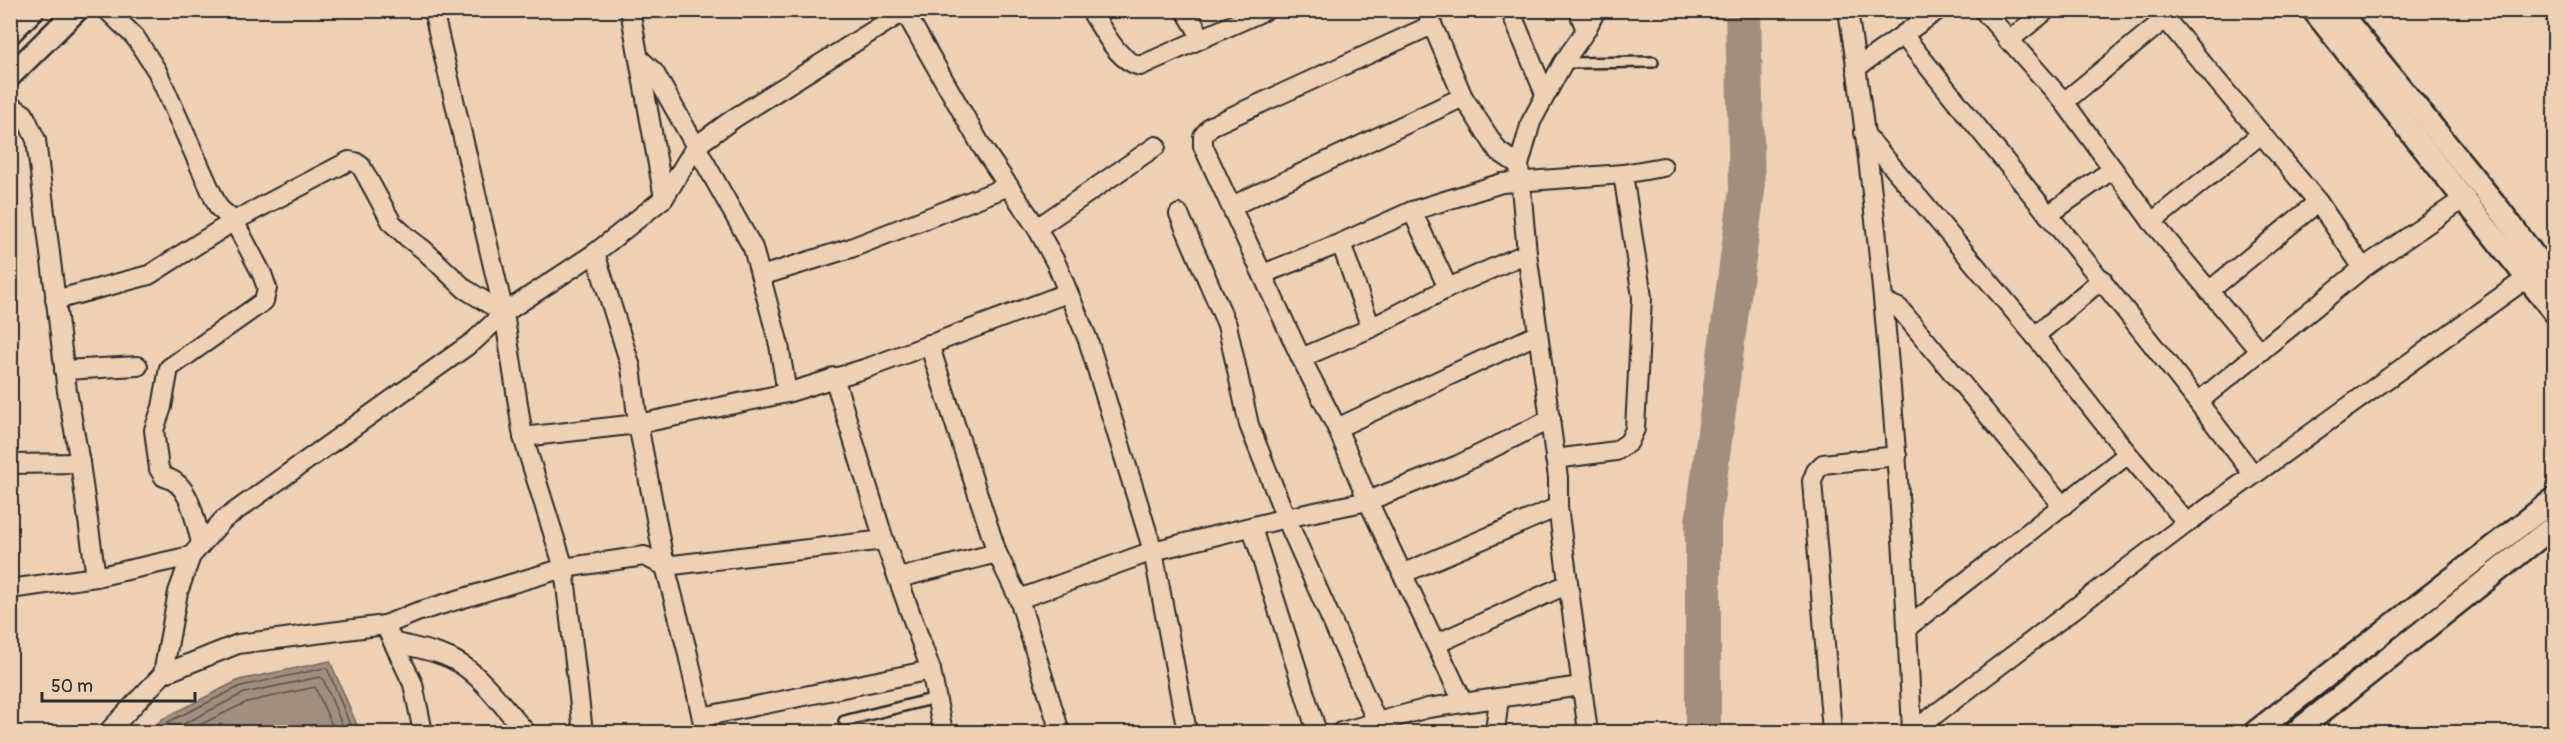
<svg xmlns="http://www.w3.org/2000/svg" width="2565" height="743" viewBox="0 0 2565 743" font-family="Pangolin,sans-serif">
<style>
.water{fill:#a28e7e;stroke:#72665d;stroke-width:1.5}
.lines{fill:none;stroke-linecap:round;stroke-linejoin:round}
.shore{stroke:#5b534c;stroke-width:1.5}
.river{stroke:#a28e7e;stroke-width:36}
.service-casing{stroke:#2b2b2b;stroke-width:14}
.minor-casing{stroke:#2b2b2b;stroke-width:22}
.tertiary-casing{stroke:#2b2b2b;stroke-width:26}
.service{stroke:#eed0b4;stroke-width:9}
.minor{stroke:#eed0b4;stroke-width:18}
.tertiary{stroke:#eed0b4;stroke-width:21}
</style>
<rect width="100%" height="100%" fill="#eed0b4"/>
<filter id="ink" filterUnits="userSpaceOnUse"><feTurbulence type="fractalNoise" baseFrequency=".0167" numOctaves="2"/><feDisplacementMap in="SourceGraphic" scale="12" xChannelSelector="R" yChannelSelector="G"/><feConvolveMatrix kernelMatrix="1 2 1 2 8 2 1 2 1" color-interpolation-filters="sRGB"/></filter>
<g filter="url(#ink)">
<path class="water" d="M330,661L360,732H149L162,719L239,680Z"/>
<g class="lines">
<g class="shore">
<path d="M157,732L166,723L241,686L325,668L328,670L353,732"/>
<path d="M168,732L244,693L320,677L323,679L345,732"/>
<path d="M185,732L247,702L315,687L335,732"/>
</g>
<path class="river" d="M1703,732V523L1747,190L1743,10"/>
<defs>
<g id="service">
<path d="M1563,63L1653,62"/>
<path d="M844,721L936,698"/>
</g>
<g id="minor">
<path d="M107,10L135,37L157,71L214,198L219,208L234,221L262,274L267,288L264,301L169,368L162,407L154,430L159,469L164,477C191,483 194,519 201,542"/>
<path d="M433,10L504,313L523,437L564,568L583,732"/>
<path d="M630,10L664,198"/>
<path d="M1090,10C1104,30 1116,60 1140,66L1266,10"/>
<path d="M1185,10L1202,38"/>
<path d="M1426,10L1463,97L1498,151L1519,165"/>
<path d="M1510,10L1545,94"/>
<path d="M1578,10L1586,30"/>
<path d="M1848,10C1884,250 1902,491 1912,732"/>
<path d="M1983,10L2064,102L2152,222L2260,352"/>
<path d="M2158,10L2318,202L2363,268"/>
<path d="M2552,10L2554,14"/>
<path d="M905,12L982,147L1037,228L1056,263L1088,340L1153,551L1187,732"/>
<path d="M1432,25L1211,126L1203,136V146L1301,358L1337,428L1368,501L1463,702"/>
<path d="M1903,35C2020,181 2140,325 2253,474"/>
<path d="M2008,41L2047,10"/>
<path d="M640,59L654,72L753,248L779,345L787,393"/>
<path d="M1856,68L1938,10"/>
<path d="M2064,102L2165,19"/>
<path d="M10,105L24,114L36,140L67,391L80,463L96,577"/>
<path d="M1864,133L2035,336L2128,454L2187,523"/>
<path d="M1232,206L1463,97"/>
<path d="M1412,211L1448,288"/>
<path d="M1179,214L1227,325L1249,425L1286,518L1377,722"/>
<path d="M2048,215L2113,169"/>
<path d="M2152,222L2260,135"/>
<path d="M1037,228L1156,146"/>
<path d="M1341,243L1371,328"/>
<path d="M595,253L631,367L638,424L665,566L687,650L705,732"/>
<path d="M1263,274L1341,243L1412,211L1502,183L1623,174L1663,167"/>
<path d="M761,276L851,248L1009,186"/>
<path d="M2209,291L2318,202"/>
<path d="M55,300L149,275L234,221L349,161L355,162L361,166L392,223L407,237L424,250L465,289L504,313"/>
<path d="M1885,302L1899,308L2063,506"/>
<path d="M2035,336L2102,279"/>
<path d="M929,344L997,553L1019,599L1153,551L1286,518L1368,501L1458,465L1551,419"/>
<path d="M1301,358L1371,328L1448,288L1527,253"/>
<path d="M64,370L138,366"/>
<path d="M834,377L884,540L931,670L943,732"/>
<path d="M2198,402L2363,268L2465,198"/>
<path d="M1337,428L1538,334"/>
<path d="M523,437L638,424L787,393L870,367L1067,293"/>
<path d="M1555,459L1616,451L1629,442L1635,429L1642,297L1623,174"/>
<path d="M10,464L80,463"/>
<path d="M1252,528L1317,732"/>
<path d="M1402,574L1558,507"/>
<path d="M899,578L997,553"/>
<path d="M10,589L96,577L191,556"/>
<path d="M1019,599L1060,732"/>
<path d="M385,625L417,612L564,568L644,556L665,566L884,540"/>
<path d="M1908,627L2128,454"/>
<path d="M393,642C414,648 440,651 459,663C484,678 506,711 526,732"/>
<path d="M1436,644L1568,584"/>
<path d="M163,674L178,592L191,556L223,520L474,341L504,313L595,253L664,198L696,146L733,119L906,10"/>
<path d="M702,717L931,670"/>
<path d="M108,732L163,674L238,644L385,625L413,684L423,732"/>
<path d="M1341,732L1428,708L1581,686"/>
<path d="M1495,732L1499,698"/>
<path d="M1588,732L1558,507V478L1527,253L1519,165L1531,122L1563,63L1586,30L1596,10"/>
<path d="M1832,732L1812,481L1816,471L1823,464L1897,456"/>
<path d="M1912,732L2187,523L2527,278"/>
</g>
<g id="tertiary">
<path d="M2313,10L2554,312"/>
<path d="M2338,10L2500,210L2554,282"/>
<path d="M10,33L33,10"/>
<path d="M10,76L77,10"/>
<path d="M2255,732L2554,499"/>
<path d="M2296,732L2554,526"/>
</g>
</defs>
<use href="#service" class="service-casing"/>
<use href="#minor" class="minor-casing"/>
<use href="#tertiary" class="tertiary-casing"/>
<use href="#service" class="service"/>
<use href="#minor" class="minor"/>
<use href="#tertiary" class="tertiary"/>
</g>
</g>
<rect width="2565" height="743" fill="none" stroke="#eed0b4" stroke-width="36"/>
<rect x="18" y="18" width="2529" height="707" fill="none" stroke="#2b2b2b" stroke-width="2" filter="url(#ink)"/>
<path d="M42 692v9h153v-9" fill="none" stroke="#2b2b2b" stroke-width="3"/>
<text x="51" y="692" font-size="18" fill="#2b2b2b" stroke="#eed0b4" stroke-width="4.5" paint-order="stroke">50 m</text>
</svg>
